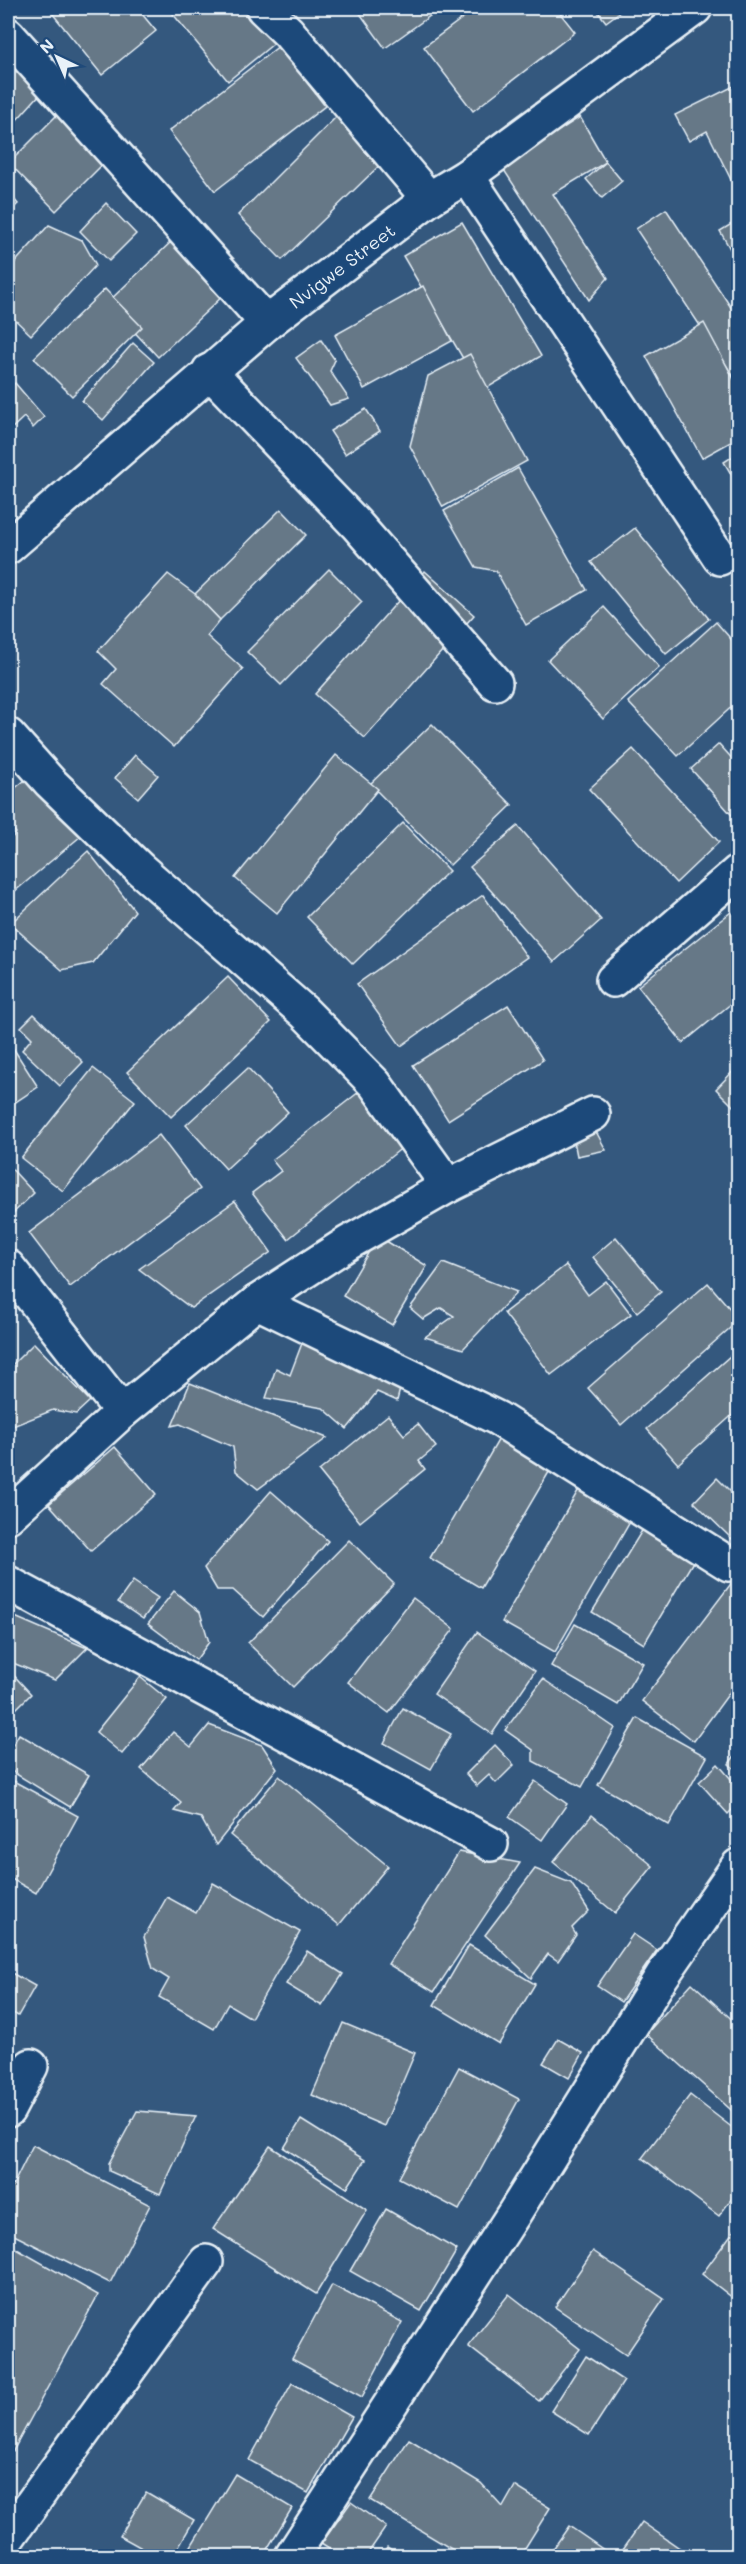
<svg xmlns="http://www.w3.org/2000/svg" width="746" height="2564" viewBox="0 0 746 2564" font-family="Mali,sans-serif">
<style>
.building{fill:#667887;stroke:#e8f1f8;stroke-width:1.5}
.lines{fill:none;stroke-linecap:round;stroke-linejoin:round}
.minor-casing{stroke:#e8f1f8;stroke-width:38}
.minor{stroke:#1f4a7a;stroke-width:33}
.labels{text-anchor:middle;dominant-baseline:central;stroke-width:5;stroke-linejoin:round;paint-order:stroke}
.street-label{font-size:18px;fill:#e8f1f8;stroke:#1f4a7a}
</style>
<rect width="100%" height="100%" fill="#34587e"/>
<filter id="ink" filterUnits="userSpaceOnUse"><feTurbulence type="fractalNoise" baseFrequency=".0167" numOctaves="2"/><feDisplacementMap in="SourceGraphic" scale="12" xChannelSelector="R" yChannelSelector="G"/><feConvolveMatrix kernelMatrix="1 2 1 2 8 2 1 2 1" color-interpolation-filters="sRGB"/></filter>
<g filter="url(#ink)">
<g class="building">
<path d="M48,8H137L156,31L102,75Z"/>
<path d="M168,8H251L278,40L228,81Z"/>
<path d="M356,8H441L385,48Z"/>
<path d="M476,8H556L575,32L473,111L424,47Z"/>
<path d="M595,8H625L606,22Z"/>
<path d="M279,46L325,106L215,191L169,131Z"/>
<path d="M10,64L42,92L15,122L8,115V66Z"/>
<path d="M736,85L738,89V194L707,131L689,141L675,115Z"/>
<path d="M75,97L122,145L56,211L9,163Z"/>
<path d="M339,114L385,160L282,260L238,215Z"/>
<path d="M580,117L606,162L553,194L608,278L589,300L502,167Z"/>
<path d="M606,162L622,181L602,198L586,179Z"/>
<path d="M8,192L18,204L8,213Z"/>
<path d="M106,203L136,234L109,261L80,231Z"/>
<path d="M666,209L738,318V383L636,229Z"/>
<path d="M738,220V263L720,231Z"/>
<path d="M462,222L541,356L482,391L403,256Z"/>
<path d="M49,225L82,240L96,265L31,335L8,313V270Z"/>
<path d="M173,240L225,294L158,357L107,303Z"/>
<path d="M423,286L452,341L364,389L335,335Z"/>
<path d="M105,289L142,327L72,396L34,358Z"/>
<path d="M704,323L738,387V438L702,458L646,356Z"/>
<path d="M321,340L335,360L330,371L349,399L330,405L296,358Z"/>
<path d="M133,343L154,362L103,420L82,401Z"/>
<path d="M470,354L527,461L443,507L410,446L428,376Z"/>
<path d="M15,383L44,417L33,428L24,417L8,432V390Z"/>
<path d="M366,409L380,431L345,454L330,431Z"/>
<path d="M738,453V486L724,462Z"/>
<path d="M518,468L587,590L526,625L496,571L476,567L444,511Z"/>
<path d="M281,509L306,535L220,620L195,594Z"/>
<path d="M635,528L709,619L666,654L591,562Z"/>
<path d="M329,569L362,602L281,685L247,652Z"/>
<path d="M425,571L474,615L365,738L315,694Z"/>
<path d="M168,574L195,594L220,620L207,636L243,669L174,747L103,684L116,669L98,651Z"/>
<path d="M604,607L659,667L603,719L548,660Z"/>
<path d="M716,622L738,647V701L678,756L628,702Z"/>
<path d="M432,724L512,805L450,865L370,784Z"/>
<path d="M719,744L738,765V822L691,769Z"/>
<path d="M633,749L719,842L676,883L589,789Z"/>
<path d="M135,755L158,775L138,798L115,778Z"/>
<path d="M336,755L378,789L277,913L235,878Z"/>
<path d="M30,776L81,836L8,897V842L16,833L8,824V794Z"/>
<path d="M403,823L449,871L353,964L307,917Z"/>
<path d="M518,826L601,920L554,962L470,867Z"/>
<path d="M88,851L135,911L93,963L62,970L14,927L13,921Z"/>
<path d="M483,895L527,957L401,1046L357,984Z"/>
<path d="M731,912L738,921V998L683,1043L638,986Z"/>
<path d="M228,977L271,1022L171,1117L127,1072Z"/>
<path d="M508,1005L543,1060L448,1120L413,1065Z"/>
<path d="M34,1014L83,1062L60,1086L22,1050L32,1038L21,1027Z"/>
<path d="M8,1040L38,1087L8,1107Z"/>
<path d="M738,1066V1111L716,1089Z"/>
<path d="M93,1068L135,1101L63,1191L21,1158Z"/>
<path d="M248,1068L288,1112L226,1169L186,1125Z"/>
<path d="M364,1088L408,1143L288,1239L252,1193L281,1171L272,1160Z"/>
<path d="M593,1126L606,1150L577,1156L573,1136Z"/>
<path d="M159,1135L200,1189L70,1287L29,1233Z"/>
<path d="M8,1165L34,1193L8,1218Z"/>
<path d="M235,1201L271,1252L191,1308L139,1269Z"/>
<path d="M378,1236L427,1266L392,1325L343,1296Z"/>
<path d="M616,1237L661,1292L637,1312L593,1257Z"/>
<path d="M443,1263L517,1292L463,1349L425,1337L454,1316L441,1308L423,1319L410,1308Z"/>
<path d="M566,1265L588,1295L606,1281L631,1314L551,1375L504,1313Z"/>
<path d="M708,1283L738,1318V1321L621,1425L588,1388Z"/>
<path d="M304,1338L402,1381L397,1401L377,1392L347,1429L323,1408L266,1398L276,1368L290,1375Z"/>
<path d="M34,1343L90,1401L76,1414L53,1410L8,1428V1369Z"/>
<path d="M738,1349V1410L678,1464L647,1429Z"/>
<path d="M190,1383L327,1438L258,1489L236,1471L233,1447L180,1424L172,1426Z"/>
<path d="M388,1415L404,1435L418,1424L436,1447L419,1461L425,1469L360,1522L319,1471Z"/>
<path d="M500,1437L552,1467L481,1588L430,1558Z"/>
<path d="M115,1447L156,1494L91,1551L49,1504Z"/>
<path d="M717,1478L738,1499V1533L732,1539L694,1502Z"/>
<path d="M582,1484L634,1515L555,1652L502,1622Z"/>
<path d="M271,1491L328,1541L263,1617L233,1590H217L204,1568Z"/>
<path d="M646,1524L697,1555L644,1644L592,1612Z"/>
<path d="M349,1540L394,1584L293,1687L248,1643Z"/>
<path d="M133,1581L158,1598L143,1619L118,1602Z"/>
<path d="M733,1581L738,1585V1681L694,1741L642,1701Z"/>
<path d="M174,1591L200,1612L209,1642L196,1660L148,1624Z"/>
<path d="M413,1598L454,1629L389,1713L348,1682Z"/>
<path d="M8,1614L87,1648L55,1680L8,1661Z"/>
<path d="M575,1624L643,1663L618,1705L551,1666Z"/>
<path d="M477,1632L535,1671L492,1734L434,1694Z"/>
<path d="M8,1669L31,1694L8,1717Z"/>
<path d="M140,1677L167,1699L122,1754L96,1732Z"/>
<path d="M543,1679L615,1728L582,1787L533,1761V1750L505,1730Z"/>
<path d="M403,1708L451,1734L431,1769L384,1743Z"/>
<path d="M637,1718L707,1757L669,1825L598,1785Z"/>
<path d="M209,1725L262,1745L277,1768L216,1845L201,1818L174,1811L181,1803L141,1769L173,1732L191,1747Z"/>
<path d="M19,1734L89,1775L70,1807L8,1769V1753Z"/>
<path d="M495,1745L514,1765L496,1783L489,1775L477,1786L466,1774Z"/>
<path d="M738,1751V1772L729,1764Z"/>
<path d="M718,1764L738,1787V1804L728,1814L699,1782Z"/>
<path d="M279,1776L388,1866L339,1925L230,1835Z"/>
<path d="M8,1778L78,1816L36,1893L8,1877Z"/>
<path d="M535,1781L567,1804L542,1840L509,1817Z"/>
<path d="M592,1815L653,1866L615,1913L553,1862Z"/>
<path d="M459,1852L520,1863L434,1992L388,1964Z"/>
<path d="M535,1869L571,1883L589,1911L572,1928L576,1935L558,1961L548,1954L531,1978L485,1935Z"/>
<path d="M213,1883L300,1932L251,2018L228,2004L214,2029L159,1997L169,1979L153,1969L144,1937L167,1897L196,1913Z"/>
<path d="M633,1934L657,1950L621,2002L597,1986Z"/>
<path d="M469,1945L535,1984L499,2044L434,2005Z"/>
<path d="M307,1951L343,1974L322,2006L286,1984Z"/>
<path d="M8,1971L35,1986L18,2016L8,2010Z"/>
<path d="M692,1983L738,2025V2116L646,2034Z"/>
<path d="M343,2023L415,2053L384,2126L312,2095Z"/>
<path d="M558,2039L583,2053L569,2078L543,2063Z"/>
<path d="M459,2067L519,2099L459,2210L399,2178Z"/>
<path d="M690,2095L738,2132V2190L719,2216L642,2158Z"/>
<path d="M137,2111L196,2116L160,2194L109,2171V2163Z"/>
<path d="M301,2120L365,2160L347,2188L284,2148Z"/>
<path d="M33,2145L150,2205L110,2283L8,2232V2195Z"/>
<path d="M270,2146L367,2210L316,2294L213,2229Z"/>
<path d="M386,2209L457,2250L421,2311L350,2271Z"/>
<path d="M738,2225V2302L702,2274Z"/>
<path d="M8,2244L98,2295L13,2451L8,2448Z"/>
<path d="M593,2251L664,2299L626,2355L555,2307Z"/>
<path d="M332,2285L402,2322L362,2397L292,2359Z"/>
<path d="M509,2294L580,2349L539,2401L468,2346Z"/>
<path d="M586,2356L624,2381L589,2435L551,2411Z"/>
<path d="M292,2383L352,2417L308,2493L249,2460Z"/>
<path d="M409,2439L481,2483L503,2507L515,2486L550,2508L520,2556H463L370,2500Z"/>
<path d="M235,2474L292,2508L263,2556H185Z"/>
<path d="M146,2492L194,2520L173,2556H156L120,2536Z"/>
<path d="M351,2502L386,2527L366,2556H340L321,2544Z"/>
<path d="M642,2522L691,2556H618Z"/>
<path d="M569,2526L604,2550L603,2556H548Z"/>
<path d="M387,2547L401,2556H381Z"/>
</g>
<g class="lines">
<defs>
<g id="minor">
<path d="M263,8L288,32L429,199"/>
<path d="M8,35L267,323"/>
<path d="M467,176L720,558"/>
<path d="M209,371L356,524L495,683"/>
<path d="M8,547L267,323L429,199L467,176L695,8"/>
<path d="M8,735L50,782L140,869L304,1012L375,1084L448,1186"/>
<path d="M613,980L738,872"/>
<path d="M8,1267L122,1412"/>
<path d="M257,1302L497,1418L729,1564"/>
<path d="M8,1516L122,1412L257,1302L348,1243L448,1186L593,1114"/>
<path d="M8,1583L491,1844"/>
<path d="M8,2110L31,2066"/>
<path d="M8,2537L206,2262"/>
<path d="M292,2556L515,2212L662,1976L738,1866"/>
</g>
</defs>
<use href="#minor" class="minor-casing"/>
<use href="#minor" class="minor"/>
</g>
</g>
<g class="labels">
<g class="street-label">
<text transform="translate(342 266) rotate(-37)">Nvigwe Street</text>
</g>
</g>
<rect width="746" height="2564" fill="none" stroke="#1f4a7a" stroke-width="30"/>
<rect x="15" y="15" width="716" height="2534" fill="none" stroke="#e8f1f8" stroke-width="2" filter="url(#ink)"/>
<g transform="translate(57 57) rotate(316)" stroke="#1f4a7a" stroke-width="4.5" paint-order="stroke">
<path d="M0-4.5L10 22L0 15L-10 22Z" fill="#e8f1f8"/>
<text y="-9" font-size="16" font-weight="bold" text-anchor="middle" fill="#e8f1f8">N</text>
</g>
</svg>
